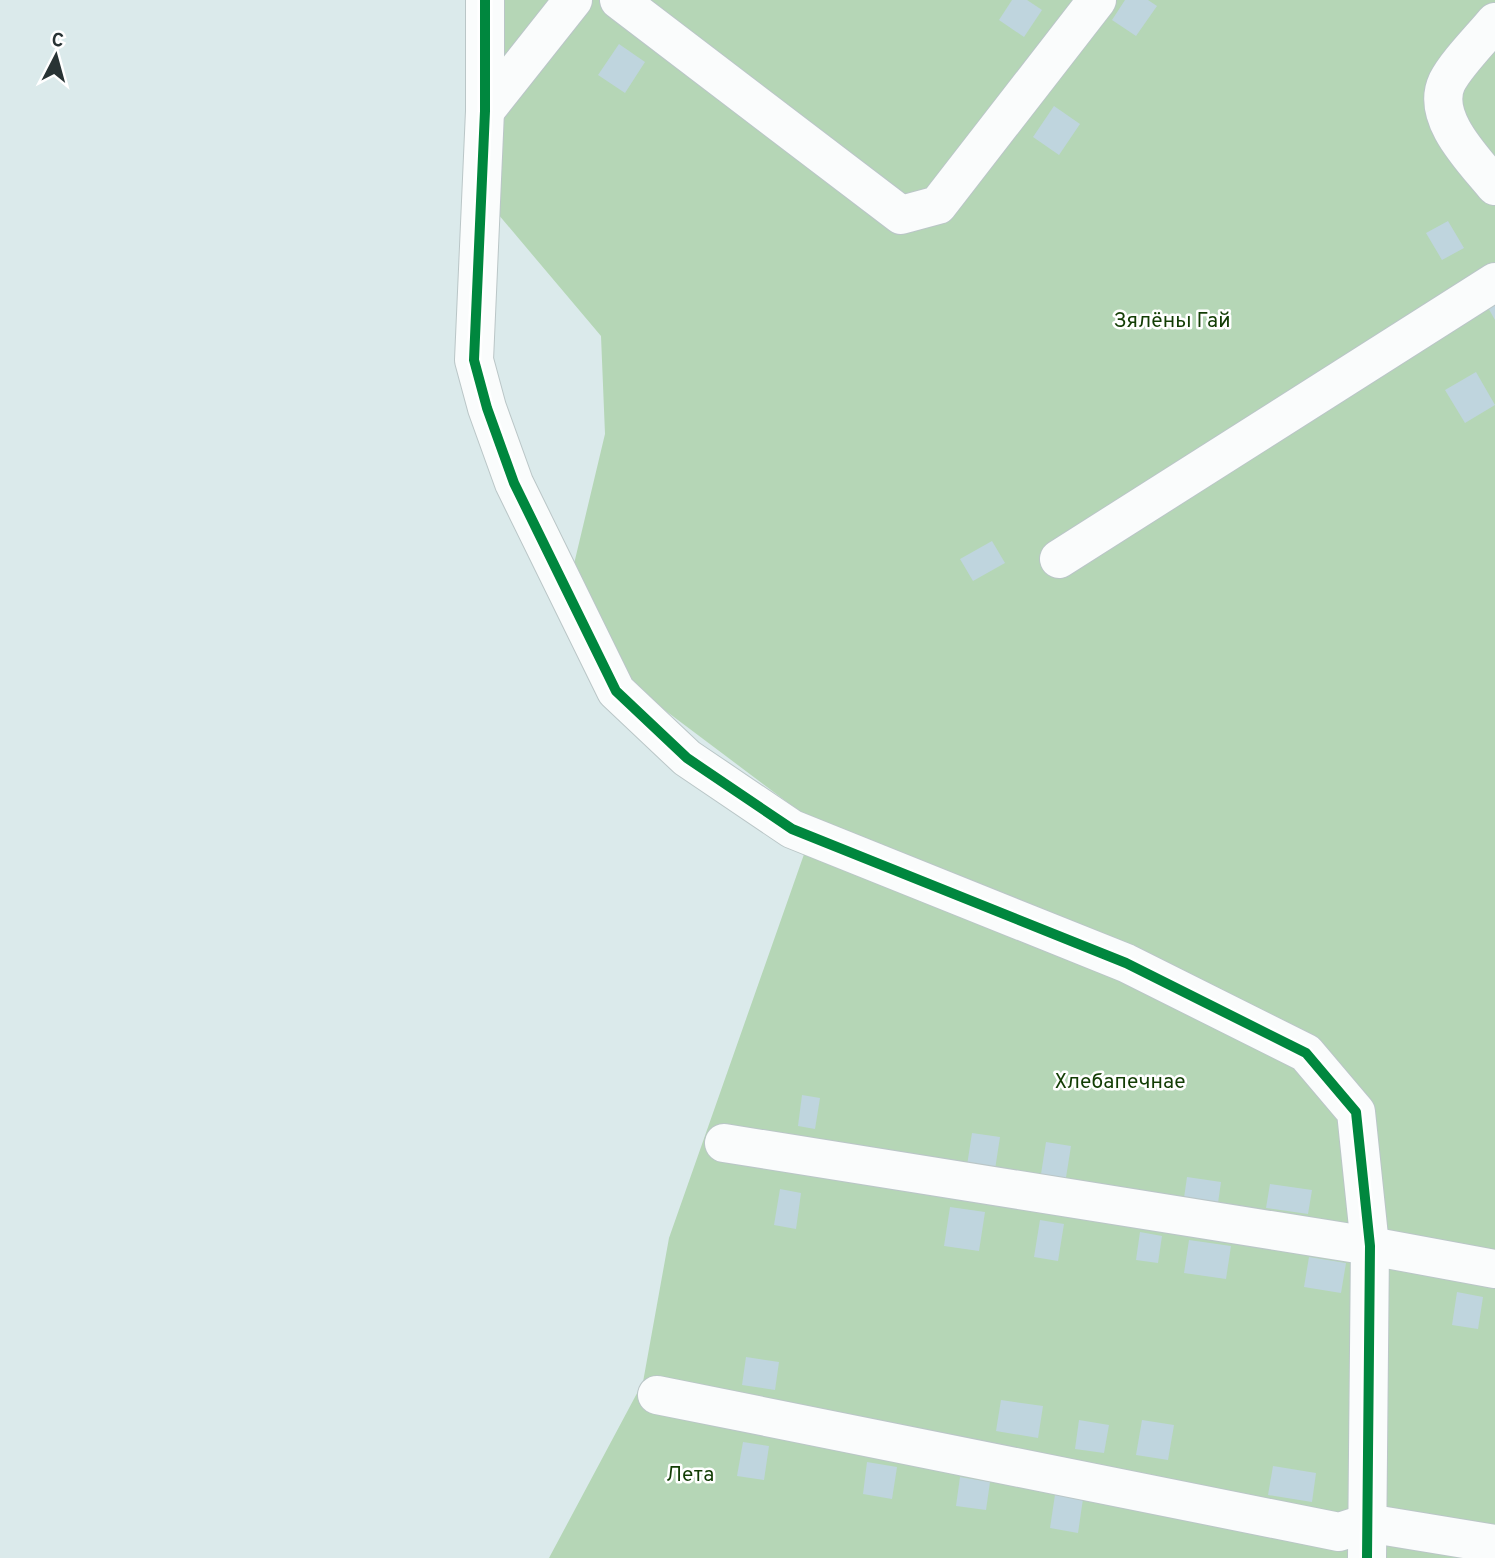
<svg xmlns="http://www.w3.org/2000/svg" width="1495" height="1558" viewBox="0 0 1495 1558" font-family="Overpass,sans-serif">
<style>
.green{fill:#b5d6b6}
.building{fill:#bfd5de}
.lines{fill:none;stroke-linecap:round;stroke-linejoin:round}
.minor-casing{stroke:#bac6c7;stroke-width:40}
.minor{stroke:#fafcfc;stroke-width:38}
.cycleway-casing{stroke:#fff;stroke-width:15}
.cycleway{stroke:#00873e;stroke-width:10}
.labels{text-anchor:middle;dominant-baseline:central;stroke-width:5;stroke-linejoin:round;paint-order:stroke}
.park-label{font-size:21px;fill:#123d04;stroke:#fff}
</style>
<rect width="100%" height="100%" fill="#dbeaeb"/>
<path class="green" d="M496,0H1495V1558H549L643,1382L669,1238L815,823L622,678L574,564L605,434L601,336L498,214Z"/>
<g class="building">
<path d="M1012,0H1027L1042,10L1024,37L999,20Z"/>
<path d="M1125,0H1148L1157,6L1136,36L1112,20Z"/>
<path d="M619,44L645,62L625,93L598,75Z"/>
<path d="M1054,106L1080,124L1059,155L1033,137Z"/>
<path d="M1448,221L1464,248L1442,260L1426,233Z"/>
<path d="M1495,298V320L1486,304Z"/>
<path d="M1476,372L1495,405L1465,423L1445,390Z"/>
<path d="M992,541L1005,563L973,581L960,559Z"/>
<path d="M802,1095L820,1098L815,1129L798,1126Z"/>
<path d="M972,1133L1000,1137L994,1176L966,1172Z"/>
<path d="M1046,1142L1071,1146L1064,1190L1039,1187Z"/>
<path d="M1187,1177L1221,1182L1218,1203L1184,1198Z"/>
<path d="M1270,1184L1312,1190L1308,1214L1266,1208Z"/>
<path d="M780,1189L801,1193L796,1229L774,1225Z"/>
<path d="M950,1207L985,1212L979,1251L944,1246Z"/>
<path d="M1040,1220L1064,1224L1058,1261L1034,1257Z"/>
<path d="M1140,1232L1162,1236L1158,1263L1136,1260Z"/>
<path d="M1189,1240L1231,1246L1226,1279L1184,1273Z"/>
<path d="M1309,1257L1346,1263L1341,1293L1304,1287Z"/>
<path d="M1457,1292L1483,1297L1478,1329L1452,1325Z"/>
<path d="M746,1357L779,1362L775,1390L742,1385Z"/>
<path d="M1001,1400L1043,1406L1038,1438L996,1431Z"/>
<path d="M1079,1420L1109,1425L1104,1453L1075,1449Z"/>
<path d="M1142,1420L1174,1425L1168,1460L1136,1455Z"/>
<path d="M743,1442L769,1446L764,1480L737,1476Z"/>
<path d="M867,1462L897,1467L892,1499L863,1494Z"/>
<path d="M1273,1466L1316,1473L1312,1502L1268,1495Z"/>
<path d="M960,1477L990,1482L986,1510L956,1506Z"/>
<path d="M1056,1488L1084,1492L1078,1533L1050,1528Z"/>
</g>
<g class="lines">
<defs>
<g id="minor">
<path d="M485,0V111L474,360L487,408L514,483L616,691L687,758L792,829L1126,963L1306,1053L1356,1112L1370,1246L1367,1558"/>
<path d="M619,0L901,215L938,205L1097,0"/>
<path d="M1495,22C1481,39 1456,64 1447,82C1430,118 1475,161 1495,186"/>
<path d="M485,111L573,0"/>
<path d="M1059,559L1495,282"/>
<path d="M724,1143L1370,1246L1495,1269"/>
<path d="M657,1395L1339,1532L1367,1523L1495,1544"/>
</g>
</defs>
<use href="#minor" class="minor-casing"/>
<use href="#minor" class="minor"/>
<defs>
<path id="cycleway" d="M485,0V111L474,360L487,408L514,483L616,691L687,758L792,829L1126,963L1306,1053L1356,1112L1370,1246L1367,1558"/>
</defs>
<use href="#cycleway" class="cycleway-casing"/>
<use href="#cycleway" class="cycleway"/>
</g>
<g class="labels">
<g class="park-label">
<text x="1172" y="321">Зялёны Гай</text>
<text x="1120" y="1082">Хлебапечнае</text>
<text x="690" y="1475">Лета</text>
</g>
</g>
<g transform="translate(56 56) rotate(6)" stroke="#ffffff" stroke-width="5" paint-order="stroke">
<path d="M0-5L12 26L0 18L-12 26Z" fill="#283334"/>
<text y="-10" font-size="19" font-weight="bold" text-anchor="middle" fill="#283334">С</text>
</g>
</svg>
